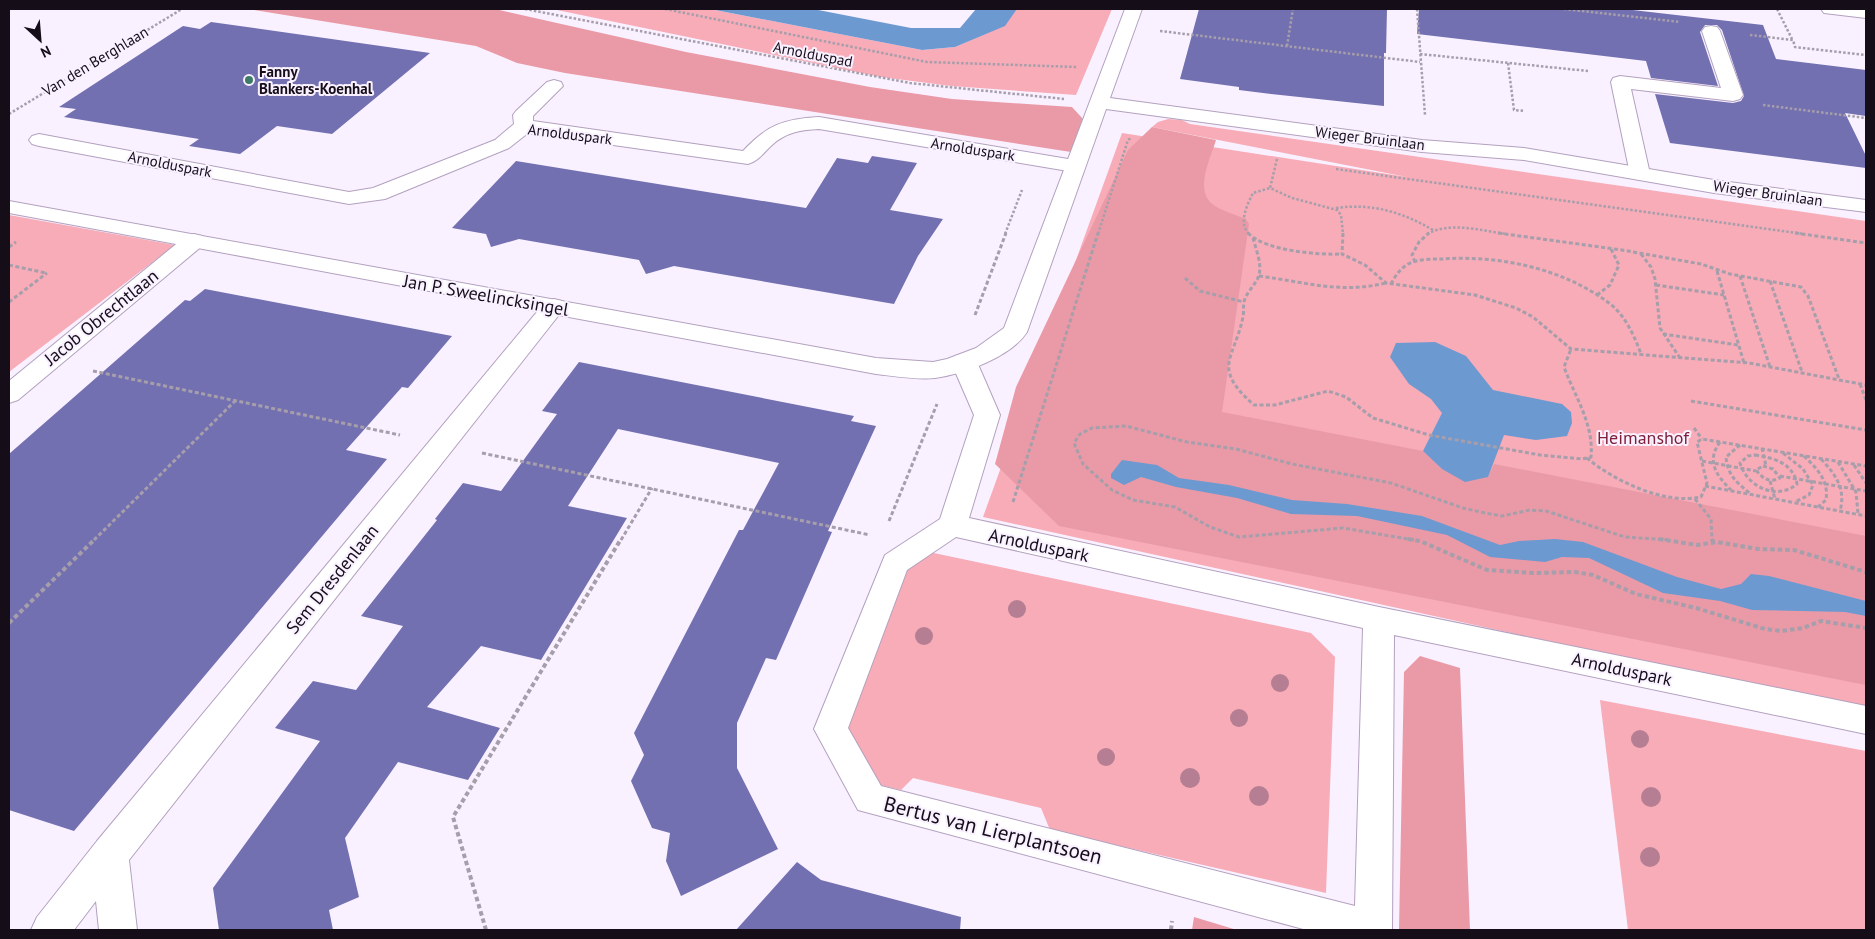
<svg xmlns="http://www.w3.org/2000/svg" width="1875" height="939" viewBox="0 0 1875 939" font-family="'PT Sans',sans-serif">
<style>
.green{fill:#f7acb7}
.forest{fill:#ea9aa6}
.water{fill:#6d99d1}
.building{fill:#7270b0}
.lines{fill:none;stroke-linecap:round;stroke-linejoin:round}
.minor-casing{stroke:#b3a1bf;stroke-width:2}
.tertiary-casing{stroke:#b3a1bf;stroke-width:2}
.path-far2{stroke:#a69eab;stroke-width:2.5;stroke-dasharray:2.5 2;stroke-linecap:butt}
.path-far1{stroke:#a69eab;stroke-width:3;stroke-dasharray:4 2.5;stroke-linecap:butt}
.path{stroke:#a69eab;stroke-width:4;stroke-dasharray:4.5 3;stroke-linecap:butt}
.minor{fill:#fff;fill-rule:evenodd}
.tertiary{fill:#fff;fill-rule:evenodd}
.tree{fill:#b57e92}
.poi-dot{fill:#3e7b66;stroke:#f9f1ff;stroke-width:2}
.labels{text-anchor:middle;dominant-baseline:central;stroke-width:4;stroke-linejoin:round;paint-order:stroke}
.far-street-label{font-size:15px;fill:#150e19;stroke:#f9f1ff}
.far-poi-label{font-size:15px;font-weight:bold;fill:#150e19;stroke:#f9f1ff;text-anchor:start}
.street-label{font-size:18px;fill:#150e19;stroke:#f9f1ff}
.park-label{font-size:18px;fill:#7d2038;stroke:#f9f1ff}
.near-street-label{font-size:21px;fill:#150e19;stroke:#f9f1ff}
</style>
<rect width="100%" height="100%" fill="#f9f1ff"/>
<g class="green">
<path d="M552,9H710L922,50L955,47L1004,26L1017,9H1112L1076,95L951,86L881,77Z"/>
<path d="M1168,119L1182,120L1190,124L1866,221V711L983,517L1122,133L1407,177L1152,127L1158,122Z"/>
<path d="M9,215L175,245L9,372Z"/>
<path d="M929,552L1311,633L1335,657L1326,893L1050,830L1041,808L913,778L901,790L876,784L846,728L906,567Z"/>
<path d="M1600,700L1866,751V930H1628Z"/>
</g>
<g class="forest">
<path d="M248,9H495L686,52L870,87L952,99L1072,107L1083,119L1071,152L565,73L517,63L476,46Z"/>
<path d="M1152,127L1216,140C1211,157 1195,188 1211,203C1219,210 1236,215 1246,219L1249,224L1222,412L1423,451L1442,469L1488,477L1494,464L1866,536V685L1059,526L995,464L1016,387L1128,150Z"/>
<path d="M1420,656L1460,668L1470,930H1399L1404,672Z"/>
<path d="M1194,917L1237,930H1192Z"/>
</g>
<g class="water">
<path d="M710,9H813L911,28H960L976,9H1017L1005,26L955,47L922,50Z"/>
<path d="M1435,342L1466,356L1493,390L1562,404L1571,412L1572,423L1567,436L1536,440L1504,435L1488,477L1465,482L1442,469L1423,451L1442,413L1431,399L1409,384L1390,357L1396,343Z"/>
<path d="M1122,460L1157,465L1179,478L1229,485L1292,500L1347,504L1422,516L1500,545L1519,541L1555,539L1583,542L1677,577L1721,589L1741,584L1751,574L1769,576L1866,601V616L1845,612L1752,610L1720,601L1663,593L1589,558L1562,557L1545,562L1490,557L1447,535L1357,516L1291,514L1237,498L1176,487L1141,477L1124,485L1111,478V474Z"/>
</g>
<g class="building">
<path d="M1199,9H1387L1386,53H1384V106L1271,94L1239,90V87L1180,79Z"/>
<path d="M1419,9H1624L1763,25L1776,59L1866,70V116L1845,113L1866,156V168L1670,143L1655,94L1733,103L1741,101L1744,96L1722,30L1717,25H1705L1700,32L1718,86L1651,78L1646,61L1417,34Z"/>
<path d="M211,22L430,53L332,134L277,126L240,154L189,146L199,139L64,117L76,109L59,107L183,26L200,29Z"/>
<path d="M872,156L917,163L890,210L943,219L918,256L894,304L674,266L646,274L639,260L519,239L491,247L486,234L452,228L516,161L806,208L837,158L868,163Z"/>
<path d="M205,289L452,336L408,388L402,387L346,450L387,459L74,831L9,810V454L185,300L190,301Z"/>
<path d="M579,362L854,416L851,421L876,426L828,531L832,532L776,660L766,658L737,723V768L778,849L681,896L666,861L670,833L652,828L631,781L644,755L634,733L739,530H743L779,463L618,429L568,506L627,518L541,660L481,646L427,707L500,728L468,780L398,762L345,838L359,897L329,910L333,930H219L213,888L320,741L275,728L313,681L356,690L403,626L361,616L437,520L435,519L463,483L501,491L557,414L542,411Z"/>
<path d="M797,862L821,880L961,917L960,930H736Z"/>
</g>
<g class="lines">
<defs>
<g id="minor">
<path d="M1821,9H1866V18L1824,13Z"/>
<path d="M1711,26L1717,27L1720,31L1743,95L1740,99L1733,101L1631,89L1650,174L1647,178L1640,180L1633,178L1630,174L1611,82L1613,78L1620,76L1721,88L1702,31L1705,27Z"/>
<path d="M554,80L561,82L563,86L533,116V121L743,151C767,125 784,119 819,117L1074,160L1081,162L1084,166L1081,170L1074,172L819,129C801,130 786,132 772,145C764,152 759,161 748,164L528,133L509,148L385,199L349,204L39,146L32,144L29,140L32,136L39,134L349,192L373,188L495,140L514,124L513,115L516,111L547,82Z"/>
<path d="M194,234L202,236L205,241L202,246L18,400L9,403V381L186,236Z"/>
<path d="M554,299L562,301L566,306L562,311L129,860L137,930H99L96,901L74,930H31L37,917L97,841L546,301Z"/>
<path d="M964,354L973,356L977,362L1000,415L969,518L1379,607L1866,706V734L1394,635L1392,930H1307L858,810L814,729L885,555L940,519L974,415L951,362L955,356ZM956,537L1363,628L1355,906L881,786L848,728L907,570Z"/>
</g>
<path id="tertiary" d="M1125,9H1142L1110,98L1422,140L1524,148L1714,180L1866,200V212L1714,193L1524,160L1422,152L1106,109L1027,332C1011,357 964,374 935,378C916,380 895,376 876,374L9,213V201L876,358L933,362L947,359L976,348L1004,328Z"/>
</defs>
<use href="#minor" class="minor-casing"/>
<use href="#tertiary" class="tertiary-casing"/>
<g class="path-far2">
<path d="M525,9L910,83L1064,99"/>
<path d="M665,9L927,62L1077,67"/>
<path d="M1417,9L1425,115"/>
<path d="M1564,9L1680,22"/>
<path d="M1777,9L1792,39"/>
<path d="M1160,31L1420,62"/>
<path d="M1750,35L1793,40L1795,47L1866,55"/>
<path d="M1287,46L1293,9"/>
<path d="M1420,54L1588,71"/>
<path d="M1508,63L1514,110L1525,111"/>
<path d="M1763,105L1866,118"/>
<path d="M9,114L182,9"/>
<path d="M1277,159L1270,188L1292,198L1337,210L1341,215L1343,234"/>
<path d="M1336,169L1804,234"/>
<path d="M1336,208C1372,203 1402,212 1433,230"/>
<path d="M1005,234L1022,190"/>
<path d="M1098,234L1128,140L1131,138"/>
<path d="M1249,234C1238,223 1247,205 1253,193L1270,188"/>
<path d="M1427,234C1451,221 1482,231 1507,234"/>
</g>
<g class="path-far1">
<path d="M1248,233C1265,251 1318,255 1342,254"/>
<path d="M1343,233L1342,254L1365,265L1386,283L1475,295L1516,308L1533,317L1571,349L1749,363L1866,385"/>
<path d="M1498,233L1622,250L1701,264L1730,274L1801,287L1808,296L1839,379"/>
<path d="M1795,233L1866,243"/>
<path d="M1253,238C1256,250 1262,263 1259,275C1256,285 1246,292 1244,302C1243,307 1244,312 1243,317C1234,360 1211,367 1254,405H1275L1328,391L1346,397L1373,418L1429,435L1540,455L1582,459L1591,457C1594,424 1575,397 1564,367L1571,349"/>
<path d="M9,247L16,242"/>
<path d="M1641,254L1651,267L1655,279L1660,328L1680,358"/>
<path d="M1415,262L1412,255L1419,242L1429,233"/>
<path d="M9,265L46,273"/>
<path d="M1717,271L1744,363"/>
<path d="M1259,276C1305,282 1340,294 1386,283"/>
<path d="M1740,276L1770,367"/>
<path d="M1185,278L1200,291L1244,302"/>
<path d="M1770,281L1802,372"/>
<path d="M1391,284C1395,276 1400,269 1408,264C1418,259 1431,259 1442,259C1499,255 1562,268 1609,303C1625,315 1634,335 1641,354"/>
<path d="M1656,285L1724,295"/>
<path d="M1597,295L1610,285L1619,265L1611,249"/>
<path d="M9,302L47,273"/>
<path d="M975,315L1006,233"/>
<path d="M1663,334L1738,345"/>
<path d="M93,371L400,435"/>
<path d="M1860,384L1866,400"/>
<path d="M1691,401L1866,430"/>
<path d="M1694,428L1702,439"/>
<path d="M1720,442C1706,461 1716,475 1731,490"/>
<path d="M1740,445L1726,457C1727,475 1738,484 1751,494"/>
<path d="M1762,448L1766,466"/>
<path d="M482,453L870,535"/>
<path d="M1783,453L1803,469L1813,485L1809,495L1795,502"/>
<path d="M1755,455C1774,458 1793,463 1797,484C1777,501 1747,487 1740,463L1748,456Z"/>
<path d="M1804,456C1817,469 1829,480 1826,500L1818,507"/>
<path d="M1587,458C1614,481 1665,505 1701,497L1707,483L1697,442L1702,439L1866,466"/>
<path d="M1821,459C1836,475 1846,489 1840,511"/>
<path d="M1702,461L1756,471"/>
<path d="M1838,462L1856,492L1858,514"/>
<path d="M1854,465L1866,483"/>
<path d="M1763,466L1773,469L1780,478C1769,483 1763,479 1756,470Z"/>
<path d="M1780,476L1866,491"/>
<path d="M1770,481L1775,499"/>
<path d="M1705,486L1866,516"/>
<path d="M1695,499L1711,519L1712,540"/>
<path d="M1013,502L1098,233"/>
<path d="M889,521L937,404"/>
<path d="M94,540L235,401"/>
<path d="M621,540L652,488"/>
<path d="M1414,540L1343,528L1239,537L1210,527L1175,507L1133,500L1112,490L1083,464L1074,443L1080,434L1092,428L1126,426L1187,442L1236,449L1292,464L1391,483L1463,508L1485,513L1502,516L1530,510L1546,511L1625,537L1671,540"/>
</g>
<g class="path">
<path d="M1408,539L1420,541L1487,570L1534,573L1575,572L1593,575L1636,594L1696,608L1765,629L1781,631L1803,628L1821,621L1866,628"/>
<path d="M1659,539L1697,545L1717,542L1758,549L1794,550L1866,572"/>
<path d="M1712,539L1713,542"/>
<path d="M9,623L95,539"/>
<path d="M486,930L453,817L621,539"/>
<path d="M1171,930L1172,921"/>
</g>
<use href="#minor" class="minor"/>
<use href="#tertiary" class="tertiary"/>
</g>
<g class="tree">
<circle cx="1017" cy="609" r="9"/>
<circle cx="924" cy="636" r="9"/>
<circle cx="1280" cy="683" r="9"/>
<circle cx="1239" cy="718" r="9"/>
<circle cx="1640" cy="739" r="9"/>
<circle cx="1106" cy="757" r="9"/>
<circle cx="1190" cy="778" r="10"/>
<circle cx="1259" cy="796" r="10"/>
<circle cx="1651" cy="797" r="10"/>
<circle cx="1650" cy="857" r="10"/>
</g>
<circle class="poi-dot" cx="249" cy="80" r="5"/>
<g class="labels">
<g class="far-street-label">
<text transform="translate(813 54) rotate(11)">Arnolduspad</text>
<text transform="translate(95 61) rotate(-31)">Van den Berghlaan</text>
<text transform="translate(570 134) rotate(7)">Arnolduspark</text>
<text transform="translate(1370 138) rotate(7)">Wieger Bruinlaan</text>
<text transform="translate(973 149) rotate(9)">Arnolduspark</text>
<text transform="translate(170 164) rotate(11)">Arnolduspark</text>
<text transform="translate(1768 193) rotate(8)">Wieger Bruinlaan</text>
</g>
<g class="far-poi-label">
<text x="259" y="71">Fanny<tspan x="259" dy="17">Blankers-Koenhal</tspan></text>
</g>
<g class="street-label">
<text transform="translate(486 295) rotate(10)">Jan P. Sweelincksingel</text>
<text transform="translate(101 317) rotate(-39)">Jacob Obrechtlaan</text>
<text transform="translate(1039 545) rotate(12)">Arnolduspark</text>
<text transform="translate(332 579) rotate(-51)">Sem Dresdenlaan</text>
<text transform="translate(1622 669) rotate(12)">Arnolduspark</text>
</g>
<g class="park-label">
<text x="1643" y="437">Heimanshof</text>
</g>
<g class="near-street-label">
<text transform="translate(993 830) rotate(14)">Bertus van Lierplantsoen</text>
</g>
</g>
<rect width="1875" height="939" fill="none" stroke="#150e19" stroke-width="20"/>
<g transform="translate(40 40) rotate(154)" stroke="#f9f1ff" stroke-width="4" paint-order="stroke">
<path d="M0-4L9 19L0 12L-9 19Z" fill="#150e19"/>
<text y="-8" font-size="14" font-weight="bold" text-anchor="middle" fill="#150e19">N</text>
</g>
</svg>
